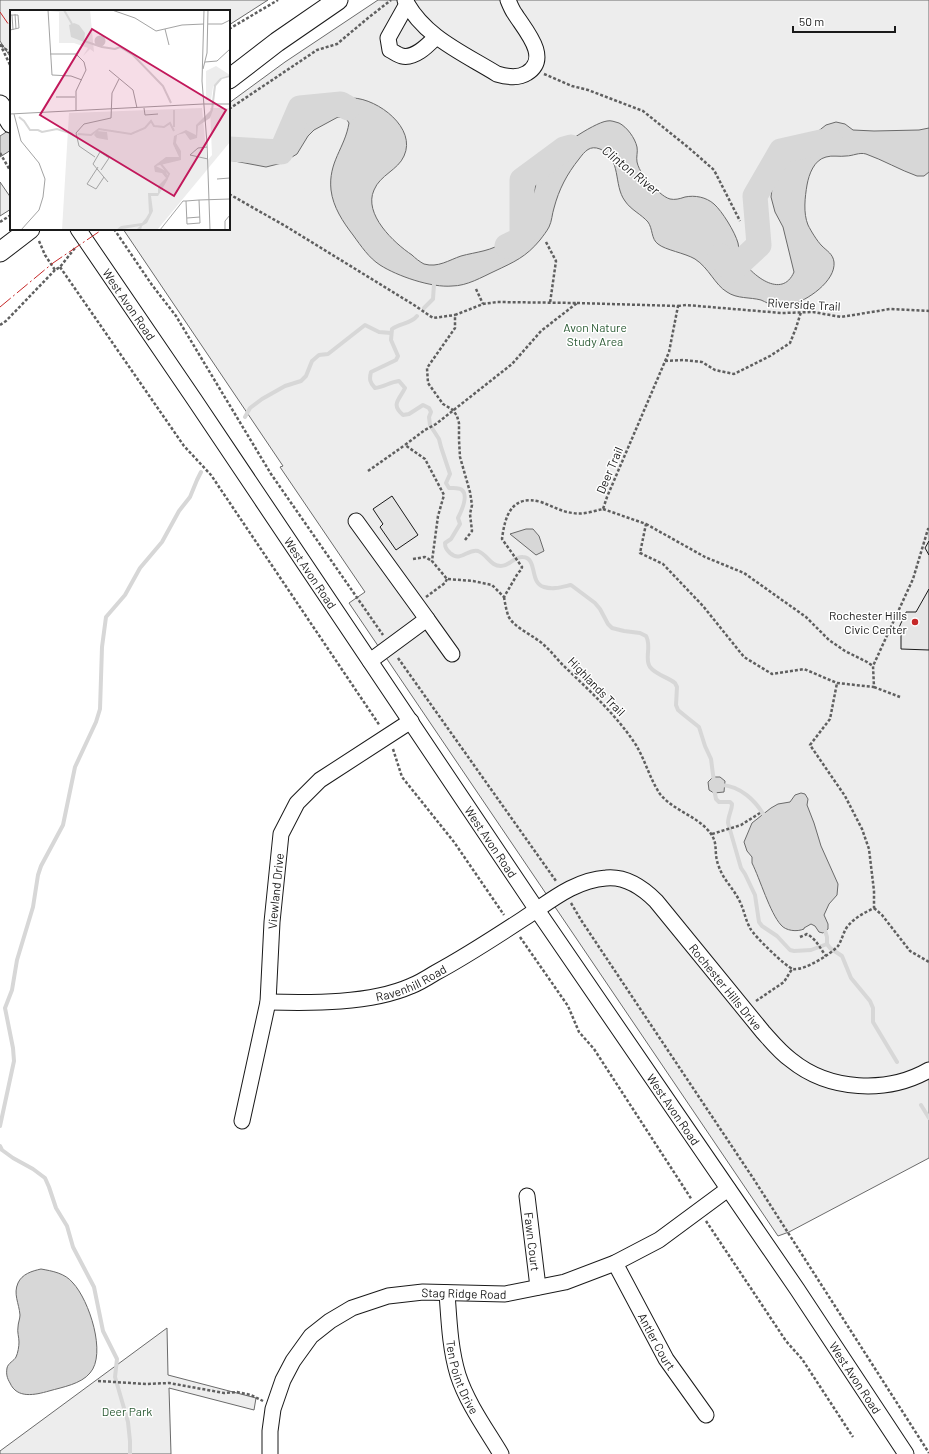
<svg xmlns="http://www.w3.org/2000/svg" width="929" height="1454" viewBox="0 0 929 1454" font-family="Barlow,sans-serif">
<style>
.green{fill:#ededed;stroke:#6a6a6a}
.water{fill:#d7d7d7;stroke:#6a6a6a}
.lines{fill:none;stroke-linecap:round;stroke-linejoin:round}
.stream{stroke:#d7d7d7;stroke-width:4}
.river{stroke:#d7d7d7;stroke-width:25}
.building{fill:#e6e6e6;stroke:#1a1a1a}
.minor-casing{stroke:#1a1a1a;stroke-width:17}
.major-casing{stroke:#1a1a1a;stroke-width:21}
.path{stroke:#5f5f5f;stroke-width:2.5;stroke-dasharray:3 2;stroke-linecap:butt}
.minor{stroke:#fff;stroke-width:15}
.major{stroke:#fff;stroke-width:19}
.power{stroke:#c62828;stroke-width:1;stroke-dasharray:14 3 2 3;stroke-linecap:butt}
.poi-dot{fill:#c62828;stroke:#fff;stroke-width:1.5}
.labels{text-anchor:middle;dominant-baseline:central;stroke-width:3;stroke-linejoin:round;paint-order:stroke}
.street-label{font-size:12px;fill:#1a1a1a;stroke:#fff}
.park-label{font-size:12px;fill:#2b5a34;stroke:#fff}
.poi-label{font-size:12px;fill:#1a1a1a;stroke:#fff;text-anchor:end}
.water-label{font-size:13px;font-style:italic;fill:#1a1a1a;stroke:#fff}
.inset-river{fill:none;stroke:#d7d7d7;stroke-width:2}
.inset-road{fill:none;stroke:#a3a3a3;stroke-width:1}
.view{fill:#c2185b;fill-opacity:0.15;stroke:#c2185b;stroke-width:2}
.inset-edge{fill:none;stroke:#1a1a1a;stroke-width:2}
</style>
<rect width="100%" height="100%" fill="#fff"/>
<g class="green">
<path d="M0,0H268L229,25V11H11V58L0,41Z"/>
<path d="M378,0H929V1158L789,1232L778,1236L349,603L365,592L280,467L283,466L123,229H229V103L285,62Z"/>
<path d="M0,182L11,198V209L0,216Z"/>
<path d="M167,1328L168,1375L256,1398L254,1410L169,1388L171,1454H0V1451Z"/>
</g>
<g class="water">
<path d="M353,98C378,99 417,128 404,156C398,170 380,175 374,190C363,214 394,243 412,255C415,258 420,262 424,264C438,268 449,260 461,256C475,252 494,251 504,241C519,227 529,211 534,192C537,182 537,171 544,163C552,151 593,123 607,121C611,120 615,122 619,123C627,127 635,138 637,147C638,152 636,157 637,162C639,171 646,179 651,185C656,189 663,197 670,199C675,200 679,199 685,197C695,195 706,197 714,204C722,211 735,232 738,243C739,248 739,253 741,258C751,275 782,300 794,272L783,227L775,212L771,197L772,189L776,180L797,148L826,125L836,122L845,124L853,130L874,131L919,130L929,128V172L924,176H917C900,170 883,160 866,154C859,152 853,156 846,156C840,157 832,155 826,157C814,160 809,174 807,185C805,197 803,213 808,225C811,231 817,241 822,246C827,251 833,254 834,262C836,281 807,301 790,305C785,306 781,306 775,306C770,305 766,302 761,300C750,297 737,299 727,292C715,285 709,268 695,259C685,253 665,250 658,244C651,239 653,229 648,222C641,214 631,210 625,201C613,185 622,158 600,149C590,145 585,151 579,159C567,174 559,189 554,208C552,214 552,221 549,227C547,231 543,236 540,240C526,257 514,262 495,271C482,277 467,286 452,286C432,288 397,276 380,265C369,258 361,246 353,235C343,222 333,207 331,190C328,162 345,148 349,123L345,117H338L314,130L308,136L297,154L282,163L266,167L229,160V140L250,146L271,147L276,144L289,130L315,107L336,101Z"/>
<path d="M11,129V150L0,157V136Z"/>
<path d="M526,529H533L539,536L544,551L536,555L510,534Z"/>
<path d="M713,777H720L725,781L724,792L714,793L709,790L708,782Z"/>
<path d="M801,793L805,794L808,799L807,805L814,823L821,846L838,884L837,895L829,904L824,915L828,924V929L823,933L819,932L815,926L811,924L804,928V929C797,932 786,931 781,925C770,913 760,879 752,863V857L747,851L744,842L752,823L771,808L778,804L790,802L795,795Z"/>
<path d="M41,1269C52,1271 65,1273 73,1283C89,1300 107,1354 90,1373C81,1384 63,1387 49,1391C35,1395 17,1399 10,1383C7,1378 6,1374 7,1368C8,1363 14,1361 16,1357C18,1353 19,1346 19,1342C19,1337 17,1332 18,1327C18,1323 20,1319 20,1315C19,1303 13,1294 18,1283C22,1274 32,1271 41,1269Z"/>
</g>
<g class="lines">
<g class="stream">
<path d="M424,308L433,299L434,284"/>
<path d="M417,316C411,324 400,323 392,329L391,340L398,356L396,360L371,372C369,379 370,383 375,388C384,387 390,382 399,381L405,388C400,399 390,404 403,415L409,414L423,405L429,408L431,412L429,417L430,425L439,439L441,447L450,474L446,483L449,488C453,488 459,487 462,490C469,496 461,512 458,518L460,524L451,539L445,543C445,548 447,550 450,553C461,563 468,548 478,551C488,555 490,566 501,566C510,566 514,556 523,557C538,558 529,583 544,587C553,590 562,587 571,585L595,603L600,609L608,624L612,628L624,631L640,633L646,636C652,646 644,659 650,667C656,675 668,677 675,683L677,687L676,705L678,710L684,715L699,727L705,746L711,759L714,782"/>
<path d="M245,417L250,408L262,399L285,386L301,381L306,376L312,361L319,355L328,354L365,325L379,332L391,333"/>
<path d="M721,785C741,786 756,801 765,817"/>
<path d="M714,789L716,799L719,802H730L732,804C732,810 728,816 728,823L741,868L745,874L755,895L759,922L762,926L777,936L790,950L794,951L811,950L827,944L830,948L842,956L851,978L870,1001L873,1008V1022L897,1062"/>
<path d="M824,927L827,937V944"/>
<path d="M921,1105L929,1118"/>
<path d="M0,1126L14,1061L13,1048L5,1008L12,990L17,960L33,907L38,875L41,866L63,825L75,767L96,722L100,709L102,647L106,617L125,595L140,568L162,542L179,511L190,497L197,480L201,472"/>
<path d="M0,1146L2,1150L13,1158L33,1169L45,1178L49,1187L56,1208L67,1226L73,1247L94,1287L103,1331L117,1359L115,1377L128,1422L130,1441V1454"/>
</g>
<g class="river">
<path d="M229,149L281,152L300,108L341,104L348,108"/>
<path d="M507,246L522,239V180L564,149L571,147"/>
<path d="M720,256L732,270L759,245L755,196L781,151L830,140"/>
</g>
</g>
<g class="building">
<path d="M392,496L418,535L396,550L380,527L383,524L373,509Z"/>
<path d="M929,541V555L925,548Z"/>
<path d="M929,589V650L901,649V632H897L906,612H916Z"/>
</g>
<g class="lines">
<defs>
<g id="minor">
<path d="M405,0C424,37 463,53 497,74C507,77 518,79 527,73C551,58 525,30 515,14C512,10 510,5 508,0"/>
<path d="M407,4L388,38L390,50C394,52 398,55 402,56C415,59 428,45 436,37"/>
<path id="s1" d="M78,229L194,399L537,910L797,1289L906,1454"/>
<path d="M356,521L427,619L370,661"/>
<path d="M427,619L452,654"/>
<path id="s2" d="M268,1002C312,1003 370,1004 411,986C419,983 427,978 435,973C465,957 494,938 523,919C548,903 574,880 606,878C626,876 642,887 656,901L763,1032C772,1042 780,1052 791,1060C829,1091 887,1094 929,1070"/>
<path id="s3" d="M242,1121L268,1002L272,922L281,834L297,803L320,780L411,721"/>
<path id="s4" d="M527,1196L538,1287"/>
<path id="s5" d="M615,1263L666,1359L706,1415"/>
<path id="s6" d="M447,1293C449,1320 450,1349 458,1375C467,1403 486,1429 501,1454"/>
<path id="s7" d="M270,1454V1431L273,1409L283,1380L293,1361L311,1336L330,1321L352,1308L388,1296L423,1292L505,1294L565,1282L615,1263L659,1240L728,1189"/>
</g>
<g id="major">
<path d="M229,79L277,42L338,0"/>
<path d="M0,105L11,123"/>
<path d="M0,252L30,229"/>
</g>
</defs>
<use href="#minor" class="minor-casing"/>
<use href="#major" class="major-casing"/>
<g class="path">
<path d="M229,29L278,0"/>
<path d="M0,44L11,67"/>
<path d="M1,45L11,54"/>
<path d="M544,74L572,86L588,90L643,111L689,148L714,170L740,221"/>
<path d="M229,109L317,50L337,44L368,18L391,0"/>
<path d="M0,153L11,172"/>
<path d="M229,194L287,227L414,305L433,318L455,315"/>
<path d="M0,222L11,215"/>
<path d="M114,229L152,285L176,316L271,474L383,635"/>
<path d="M39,241L45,255L55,270L60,267L75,248"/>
<path d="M546,242L556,261L550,303"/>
<path d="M60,267L184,446L211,475L380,726"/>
<path d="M476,289L483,304"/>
<path d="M577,303L678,306L669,352L607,497L603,509C594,511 583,515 573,513C562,512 552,506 541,502C512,494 505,515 502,539L522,567L521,570L518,573L504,597L492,585L473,581L447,579L432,561L438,516L444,495L425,459L405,445L425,430L436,424L512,364L541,331Z"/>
<path d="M678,306L686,305L782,313L813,312L841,317L890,309L929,311"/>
<path d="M0,325L6,321L55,270"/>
<path d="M665,361L683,360L702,362L715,370L734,374L770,356L790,343L796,328L801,312"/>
<path d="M368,471L405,445"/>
<path d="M603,509L646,524L640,553L663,564L703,606L744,657L772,674L804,669L837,683L874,687L873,666L913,579L928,529L929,530"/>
<path d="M646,524L705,557L744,573L806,617L829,640L845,651L867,662L873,666"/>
<path d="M465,540L472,531L470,514L472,505L470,492L460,457L459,440V423L457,416L453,410L443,404L428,383L427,368L455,328V315L483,304L497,302L577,303"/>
<path d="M413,559L425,557L432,561"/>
<path d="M426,597L445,583L447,579"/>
<path d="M504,597C505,603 506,609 508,615C512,627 535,636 544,645C553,653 559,662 567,669C592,693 617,716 636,745C645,760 650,779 660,794C672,809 693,815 706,828C721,843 712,850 719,867C723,879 733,888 739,900C744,909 745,919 750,928C753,935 787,968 793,969C804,971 831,954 838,946C842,940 843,933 847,927C854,918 864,913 874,908V891L869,849L862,829L845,796L810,745L830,719L837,683"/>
<path d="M398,658L556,881"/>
<path d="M874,687L900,697"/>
<path d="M393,749L402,777L454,842L504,915"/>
<path d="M712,834L741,825L760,813"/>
<path d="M571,903L581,920L753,1178L929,1453"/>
<path d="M874,908L882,915L910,951L929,962"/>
<path d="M520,937L568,1006L579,1032L594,1049L692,1200"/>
<path d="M800,937L807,934C816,939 820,948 826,956"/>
<path d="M756,1001L784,982L792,969"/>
<path d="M706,1221L786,1341L802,1359L853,1437"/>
<path d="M98,1381L147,1384L169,1383L224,1393L237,1392L251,1395L263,1401"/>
</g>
<use href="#minor" class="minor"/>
<use href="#major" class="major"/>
<g class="power">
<path d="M0,12L11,28"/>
<path d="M0,307L53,263L103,229"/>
</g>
</g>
<circle class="poi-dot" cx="915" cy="622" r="4"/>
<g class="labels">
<g class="street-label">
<text stroke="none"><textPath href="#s1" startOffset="91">West Avon Road</textPath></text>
<text transform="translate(804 304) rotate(3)">Riverside Trail</text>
<text transform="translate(609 470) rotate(-67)">Deer Trail</text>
<text stroke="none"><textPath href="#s1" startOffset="415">West Avon Road</textPath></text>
<text transform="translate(597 686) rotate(46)">Highlands Trail</text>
<text stroke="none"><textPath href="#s1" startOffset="739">West Avon Road</textPath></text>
<text stroke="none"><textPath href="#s3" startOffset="233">Viewland Drive</textPath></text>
<text stroke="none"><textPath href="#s2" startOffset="146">Ravenhill Road</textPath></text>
<text stroke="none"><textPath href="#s2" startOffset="537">Rochester Hills Drive</textPath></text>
<text stroke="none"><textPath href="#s1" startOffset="1063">West Avon Road</textPath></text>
<text stroke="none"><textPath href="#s4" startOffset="46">Fawn Court</textPath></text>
<text stroke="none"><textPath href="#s7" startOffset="292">Stag Ridge Road</textPath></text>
<text stroke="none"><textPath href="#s5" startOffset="89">Antler Court</textPath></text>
<text stroke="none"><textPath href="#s6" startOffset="86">Ten Point Drive</textPath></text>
<text stroke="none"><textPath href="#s1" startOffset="1387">West Avon Road</textPath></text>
</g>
<g class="park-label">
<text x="595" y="327">Avon Nature<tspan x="595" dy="14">Study Area</tspan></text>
<text x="127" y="1411">Deer Park</text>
</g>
<g class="poi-label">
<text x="907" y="615">Rochester Hills<tspan x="907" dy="14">Civic Center</tspan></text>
</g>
<g class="water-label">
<text transform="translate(631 170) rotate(39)">Clinton River</text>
</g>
</g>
<g transform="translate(10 10)">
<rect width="220" height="220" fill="#fff"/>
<path d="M80,0L84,42L80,39L73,46L78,38L64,33H49V2L40,1ZM206,56L220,65L210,68L203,77L201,90H196V61ZM192,98L197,151L202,145L200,98H220V132L147,220H52L59,103Z" fill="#ededed"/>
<path d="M64,13L69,15L75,23L74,32L61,27L59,15ZM84.5 31a5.5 5.5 0 1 1 11 0a5.5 5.5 0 1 1-11 0ZM220,65V67L212,69L206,76L203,100L200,108L188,116L187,128L180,130L175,123L167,125L166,133L171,141V150L146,156L156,161L158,169L148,186H141L143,201L137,213L132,216L131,220H126L130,216L106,220L111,216L132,213L136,208L139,203L138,183H148V176L156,168L152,163L145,162L144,156L156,147H169L163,134L164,126L176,120L186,125V115L201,100L204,75L210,68ZM87,121L97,122L98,130L87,128L84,125Z" fill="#d7d7d7"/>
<path class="inset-river" d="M54,0L62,14M74,31L92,37L105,39L110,37L123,45L153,76L161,93M9,107L14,111L20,120H28L32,122L47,119L63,124M164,117V100M68,124L81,125L89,119L121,124L135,118L141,111L144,116L154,117L160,113L164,121M150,153L159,164L157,168"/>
<path class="inset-road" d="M38,0L42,65L61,66L72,70M102,0L125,8L146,21L172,15L194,14M194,0L192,71L197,133L200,220M5,4L6,19M0,5H8L9,18L0,20M2,5L3,20M198,14H212L220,10M155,19L159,35M40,44H66L74,52L76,60L66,81V101M195,52L207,51L220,39M193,59L197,43L198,0M99,60L123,80L127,98M46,87H65M193,94H220M134,98L135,105L148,104M0,104L193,94M4,104L11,131L29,153L35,169L33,187L29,200L11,220M197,137L188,138L180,145L198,149M85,147L69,136L66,123L74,114L101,108L102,83L109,69M88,157L77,174L86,179L94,167M91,160L99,148L90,142L83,154L98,172M207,169L220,168M189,190L176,191L177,214L190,213L189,190L220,189M177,208L190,207M150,220L173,191H176M215,220V211L220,205"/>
<path class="view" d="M82,19L216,100L164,186L30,105Z"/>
<rect width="220" height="220" class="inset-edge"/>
</g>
<path d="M793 26v6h102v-6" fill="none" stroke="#1a1a1a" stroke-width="2"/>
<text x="799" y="26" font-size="12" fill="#1a1a1a" stroke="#ffffff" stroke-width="3" paint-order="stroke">50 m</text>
</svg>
